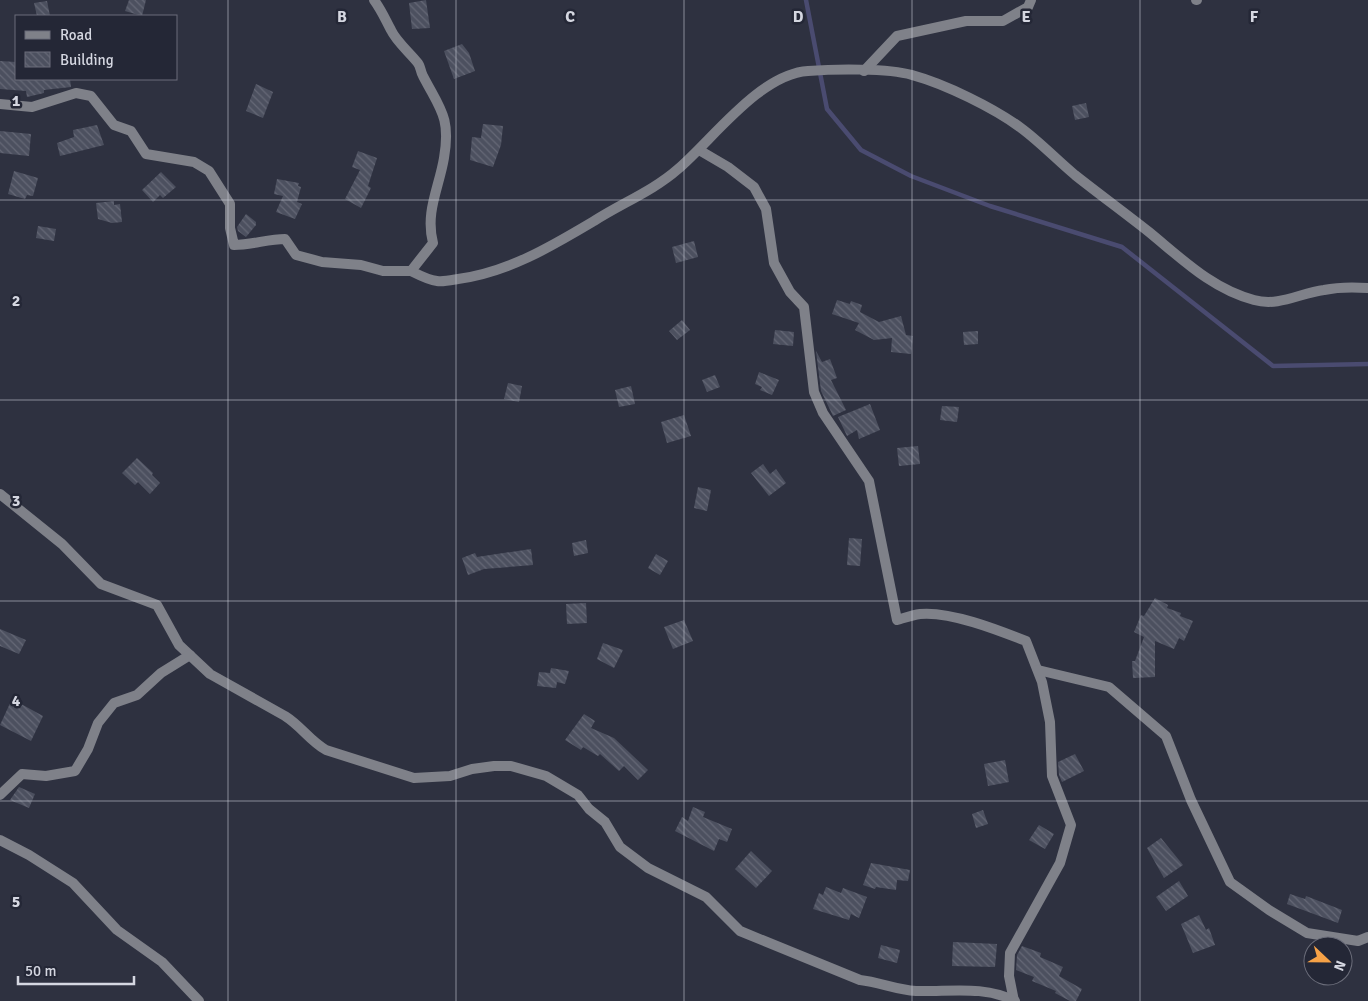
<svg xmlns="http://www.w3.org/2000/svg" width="1368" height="1001" viewBox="0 0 1368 1001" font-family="Signika,sans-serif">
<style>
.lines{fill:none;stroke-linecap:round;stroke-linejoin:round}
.stream{stroke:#4a4b70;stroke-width:4.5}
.building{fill:url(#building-back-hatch)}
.street{stroke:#7f8189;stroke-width:10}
.grid{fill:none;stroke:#d5d7e1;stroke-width:1;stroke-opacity:0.55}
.grid-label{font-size:16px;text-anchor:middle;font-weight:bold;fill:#d5d7e1;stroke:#242736;stroke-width:5;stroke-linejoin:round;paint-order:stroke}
</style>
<defs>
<pattern id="building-back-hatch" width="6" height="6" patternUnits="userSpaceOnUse" patternTransform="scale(1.25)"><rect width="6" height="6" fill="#4c505f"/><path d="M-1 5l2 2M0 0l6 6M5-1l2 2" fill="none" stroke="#656876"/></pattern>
</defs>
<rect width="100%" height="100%" fill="#2e3140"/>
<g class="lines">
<path class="stream" d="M806,0L827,109L861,150L911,176L990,206L1122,247L1273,366L1368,364"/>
</g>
<g class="building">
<path d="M129,0H146L142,16L125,11Z"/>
<path d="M426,0L430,28L412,29L409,3Z"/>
<path d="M47,1L50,16H37L34,3Z"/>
<path d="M462,44L469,53L475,71L454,79L444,51Z"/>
<path d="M0,61L16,62V79H70L71,87L44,90V93L27,97L26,91L0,89Z"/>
<path d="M256,84L273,92L263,118L246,111Z"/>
<path d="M1086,103L1089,117L1075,120L1072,106Z"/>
<path d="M483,124L503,126L501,145L493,167L470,160L472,137L481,138Z"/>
<path d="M97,125L104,145L60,156L57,143L74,137L73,130Z"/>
<path d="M0,131L31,134L29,156L0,153Z"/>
<path d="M358,151L377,158L368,186L371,188L361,208L345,199L360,170L352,167Z"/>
<path d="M14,171L38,178L33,196L27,195L25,199L8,194Z"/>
<path d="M161,172L176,187L163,198L160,195L153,202L142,190Z"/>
<path d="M277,179L299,183L298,186L301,187L297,202L302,204L295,219L276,212L283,196L274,194Z"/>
<path d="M114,201V205L120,204L122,222L112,223L98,219L96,203Z"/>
<path d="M246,214L256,222V225L246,237L238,231L237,227Z"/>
<path d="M38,226L56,229L54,241L36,238Z"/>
<path d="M694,241L698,257L676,263L672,247Z"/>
<path d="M837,300L850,304L851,301L862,305L860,312L879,322L901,316L906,335L913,336L911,354L891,352L892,338L874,340L855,330L859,323L832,314Z"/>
<path d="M682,320L690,330L677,340L669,331Z"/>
<path d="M775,330L794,332L793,346L773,344Z"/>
<path d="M978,331V344L964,345L963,332Z"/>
<path d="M816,351L822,362L830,359L837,378L831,380L846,410L833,416L821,391Z"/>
<path d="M759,372L779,380L772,395L760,390L762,387L755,384Z"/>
<path d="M715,375L720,387L707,392L702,380Z"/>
<path d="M508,383L522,386L519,402L504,399Z"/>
<path d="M631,386L635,404L619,407L615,390Z"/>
<path d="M870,404L880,430L859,439L857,430L847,436L838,417Z"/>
<path d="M942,406L959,407L957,422L940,420Z"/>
<path d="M684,415L691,436L667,443L661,422Z"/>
<path d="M918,446L920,464L899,466L897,448Z"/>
<path d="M137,458L153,473L152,475L160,483L150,494L138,482L135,485L122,473Z"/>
<path d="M763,464L770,474L776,469L786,483L769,496L751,473Z"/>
<path d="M698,487L711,490L707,511L694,508Z"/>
<path d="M849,538L862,539L860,566L847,565Z"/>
<path d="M586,540L588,553L574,556L572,543Z"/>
<path d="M531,549L533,565L484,569L468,575L462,558L475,553L477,557Z"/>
<path d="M656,554L668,561L660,575L648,568Z"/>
<path d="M1155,598L1168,605L1167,608L1181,613L1180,616L1193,621L1184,641L1179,638L1174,649L1155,641V677L1133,678L1132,661H1135L1144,637L1134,632L1141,615L1144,616Z"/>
<path d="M586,603L587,623L567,624L566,604Z"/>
<path d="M684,620L693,641L673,649L664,627Z"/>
<path d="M0,629L26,640L19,654L0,646Z"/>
<path d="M603,643L623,650L614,668L597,659Z"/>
<path d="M551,668L569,671L565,684L557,682L556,688L537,686L539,672L550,673Z"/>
<path d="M12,699L43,716L31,741L0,725Z"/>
<path d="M584,714L595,721L591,728L614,738L648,770L638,780L624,766L619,771L600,754L598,756L583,747L581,750L565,740Z"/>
<path d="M1075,754L1084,771L1062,782L1059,775L1058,762Z"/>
<path d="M1005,760L1009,782L988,786L984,764Z"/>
<path d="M19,787L35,794L29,808L10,800Z"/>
<path d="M693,807L705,812L703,817L732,829L727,842L719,839L714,851L675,831L682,817L688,821Z"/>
<path d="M983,810L988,824L976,828L972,814Z"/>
<path d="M1039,825L1054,834L1045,849L1029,840Z"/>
<path d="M1161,838L1183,865L1164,878L1147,848Z"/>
<path d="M751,851L772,871L756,888L735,869Z"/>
<path d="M871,863L910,870L908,881L897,880L896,890L876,887L875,889L863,885Z"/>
<path d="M1179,881L1188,896L1166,911L1156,897Z"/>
<path d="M826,887L841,893L843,888L867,897L859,918L851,914L849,920L813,909L819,893L823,895Z"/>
<path d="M1290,894L1305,899L1306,896L1342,910L1338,923L1287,904Z"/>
<path d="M1199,915L1206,930L1209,928L1215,945L1193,953L1181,924Z"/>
<path d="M953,942L997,944L995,967L952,966Z"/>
<path d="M881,945L900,950L897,963L878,958Z"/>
<path d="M1022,946L1041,953L1040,957L1063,967L1059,976L1082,989L1076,1001H1070L1055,993L1056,991L1032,981L1034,977L1016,970L1017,955Z"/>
</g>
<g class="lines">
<g class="street">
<path d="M374,0C382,11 385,19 391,30C396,41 409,52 417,62C421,66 420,71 423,76C440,109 451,117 444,158C439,188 425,212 433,243L411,271C419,275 428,280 437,281C443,282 452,280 458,279C509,272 552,246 594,221C622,203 653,191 678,169C713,139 760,74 808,71C834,69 888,68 912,75C945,84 994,108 1021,128C1040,142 1057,160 1075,175C1099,194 1125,213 1149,232C1182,259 1212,289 1254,300C1279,307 1300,293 1324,290C1338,287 1354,287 1368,288"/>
<path d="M1196,0H1197"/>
<path d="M864,71L897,36L966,21H1003L1028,7L1031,0"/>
<path d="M0,104L32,107L76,93L91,96L114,125L131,131L146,154L194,162L209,171L230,204V228L234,245C252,245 268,239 285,239L296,255L322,262L361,265L383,271H411"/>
<path d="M699,150L728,167L754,187L766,209L774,263L790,292L804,307L814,392L823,413L869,481L897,620C904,618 913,615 920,614C950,611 998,630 1026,641L1042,682L1050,722L1052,776L1071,825L1060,863L1010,953L1009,976L1014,1001"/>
<path d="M0,494L62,544L101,584L157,605L179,645L210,674L285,716C301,726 310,741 326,750L414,778L450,776L472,769L494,766H511L546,776L578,795L589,809L605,822L620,847L648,868L706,897L740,931L860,980C879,982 897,990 916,991C949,992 984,985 1015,1001"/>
<path d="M1038,670L1109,687L1166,736L1191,800L1230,882L1269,910L1307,933L1358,941L1368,937"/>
<path d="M0,795L22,774L46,776L75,771L88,749L98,723L114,703L137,695L161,673L190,655"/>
<path d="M0,840L29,855L73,883L117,930L162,962L199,1001"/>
</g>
</g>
<path class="grid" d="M228,0V1001M456,0V1001M684,0V1001M912,0V1001M1140,0V1001M0,200H1368M0,400H1368M0,601H1368M0,801H1368"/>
<g class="grid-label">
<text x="342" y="22">B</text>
<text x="570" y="22">C</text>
<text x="798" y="22">D</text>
<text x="1026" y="22">E</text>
<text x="1254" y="22">F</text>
<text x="16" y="106">1</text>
<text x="16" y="306">2</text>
<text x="16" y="506">3</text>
<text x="16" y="706">4</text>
<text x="16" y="907">5</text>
</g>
<rect x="15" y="15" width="162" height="65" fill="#242736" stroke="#6b6d7a"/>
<rect x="25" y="31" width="25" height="8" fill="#7f8189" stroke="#6b6d7a"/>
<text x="60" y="40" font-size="15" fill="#d5d7e1">Road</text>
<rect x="25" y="52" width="25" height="15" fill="url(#building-back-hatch)" stroke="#6b6d7a"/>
<text x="60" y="65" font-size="15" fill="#d5d7e1">Building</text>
<g transform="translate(1328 961) rotate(112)"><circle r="24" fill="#242736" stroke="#6b6d7a"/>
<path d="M0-4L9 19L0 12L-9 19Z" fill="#f6a247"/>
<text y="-8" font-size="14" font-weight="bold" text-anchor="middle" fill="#d5d7e1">N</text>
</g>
<path d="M18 976v8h116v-8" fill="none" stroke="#d5d7e1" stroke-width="2.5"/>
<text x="25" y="976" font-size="15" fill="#d5d7e1" stroke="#242736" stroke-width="4" paint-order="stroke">50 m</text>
</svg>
